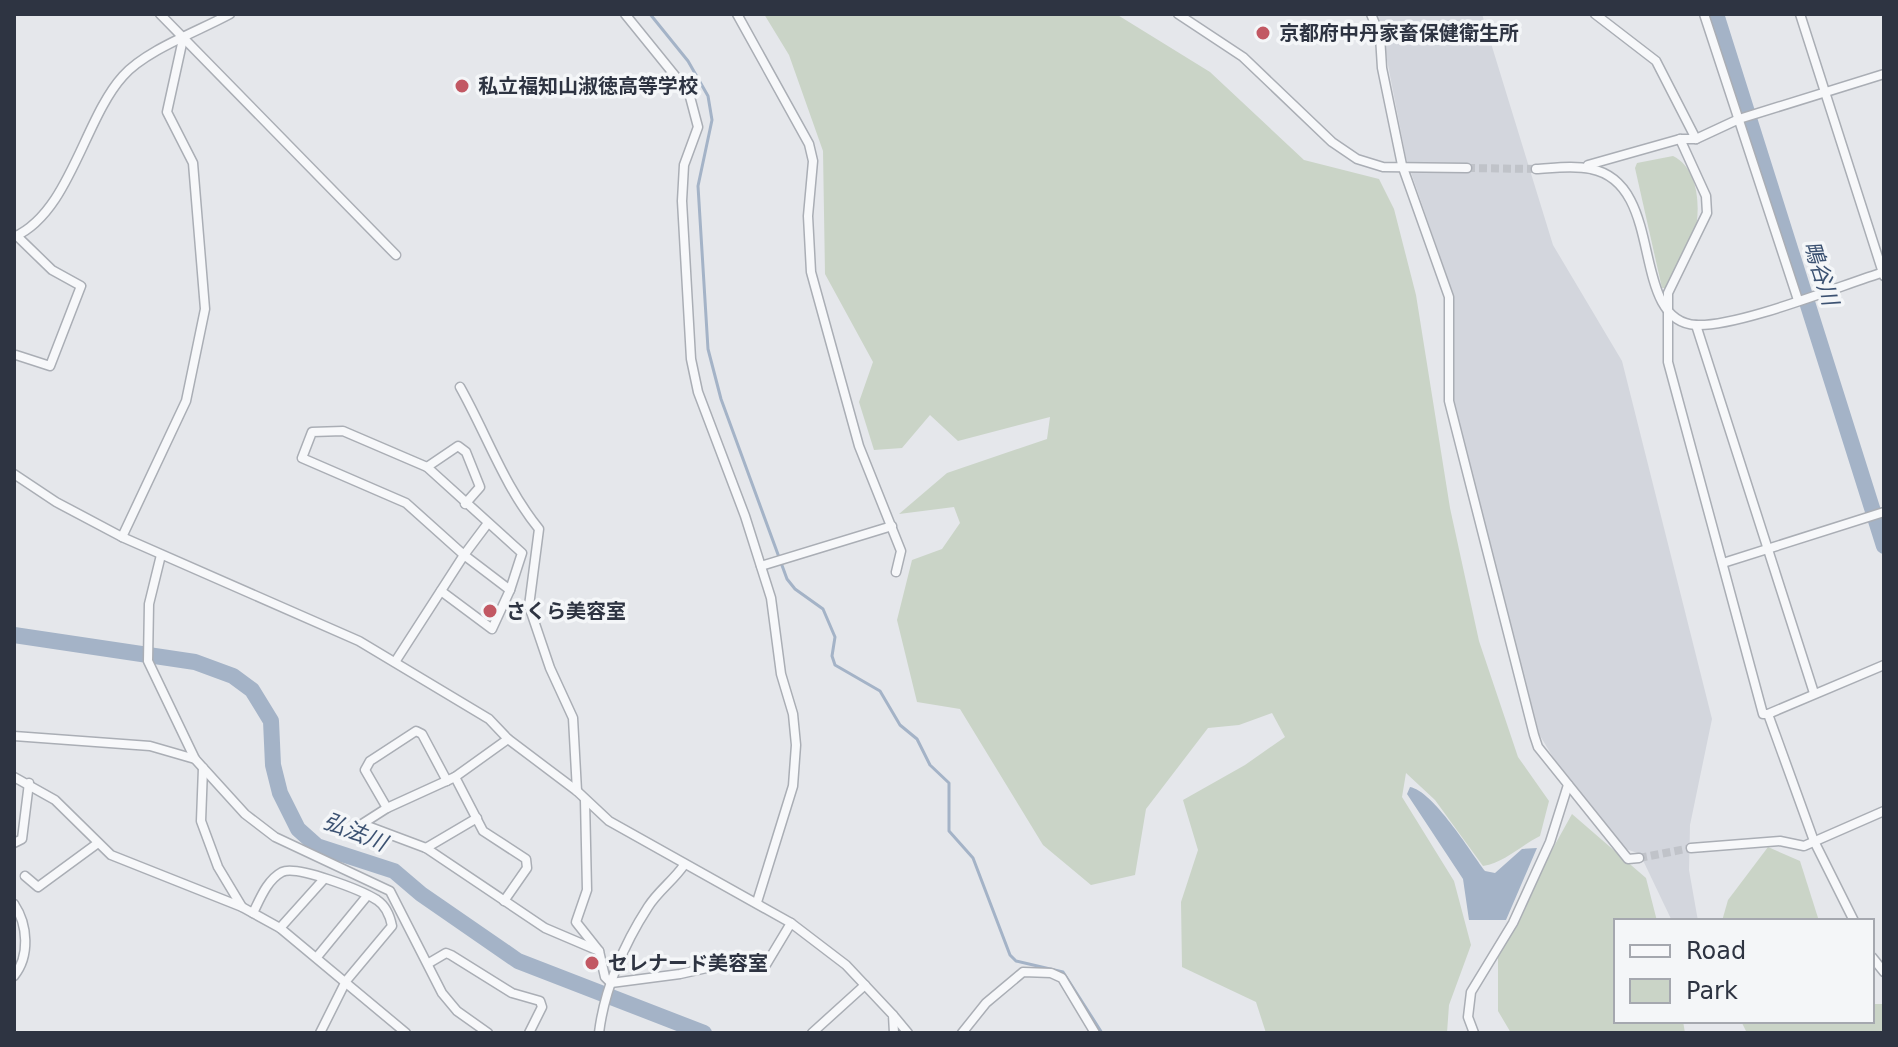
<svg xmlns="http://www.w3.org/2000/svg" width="1898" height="1047" viewBox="0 0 1898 1047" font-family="'DejaVu Sans','Noto Sans JP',sans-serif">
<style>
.built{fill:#d3d6dd}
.green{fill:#cad4c7}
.water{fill:#a4b3c7}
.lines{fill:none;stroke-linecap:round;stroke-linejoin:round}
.stream{stroke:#a4b3c7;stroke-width:3}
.river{stroke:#a4b3c7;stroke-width:16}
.minor-tunnel{stroke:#c0c3c9;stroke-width:8;stroke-dasharray:8 4;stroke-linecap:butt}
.minor-casing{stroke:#aaaeb5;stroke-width:11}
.minor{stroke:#f7f8fa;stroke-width:8}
.poi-dot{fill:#c25863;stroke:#f4f6f8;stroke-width:3}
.labels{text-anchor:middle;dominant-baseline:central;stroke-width:7;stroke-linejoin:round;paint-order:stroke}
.poi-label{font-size:20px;font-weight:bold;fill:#2e3442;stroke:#f4f6f8;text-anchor:start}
.water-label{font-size:22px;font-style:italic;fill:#3c5272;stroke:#f4f6f8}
</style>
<rect width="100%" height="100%" fill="#e5e7eb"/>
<path class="built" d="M1374,14H1482L1553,245L1622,361L1712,719L1690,825L1689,870L1698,921H1672L1640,854L1626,849L1559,767L1539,734L1453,401L1454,297L1406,158L1382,34Z"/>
<g class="green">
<path d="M764,14H1116L1210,72L1304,160L1379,179L1394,209L1416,295L1450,508L1479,641L1518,757L1549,801L1540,836C1520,846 1505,862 1483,866L1435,800L1406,773L1402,797L1454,881L1471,945L1449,1005L1447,1033H1266L1256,1002L1182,967L1181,902L1198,850L1183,800L1245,765L1285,737L1272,713L1239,725L1208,728L1146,809L1135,875L1091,885L1043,845L960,709L917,702L897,620L912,560L942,549L960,523L954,507L899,514L947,473L1047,439L1050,417L958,441L930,415L902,448L874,450L859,402L873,362L825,274L823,151L789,55Z"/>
<path d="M1673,156C1700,169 1701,211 1694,237C1690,255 1674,271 1667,288H1662L1635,168L1637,163Z"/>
<path d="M1572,814L1646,878L1657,921H1616V1021H1683L1685,1033H1511L1498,1011V947Z"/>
<path d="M1768,847L1800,861L1819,921H1722L1728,900Z"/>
<path d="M1872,1004H1884V1033H1747L1741,1021H1872Z"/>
</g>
<path class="water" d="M1410,787C1433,791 1470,851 1485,871L1495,873L1522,849L1537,848L1506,920H1469L1463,879L1407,794Z"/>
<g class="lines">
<path class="stream" d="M650,14L688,61L708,96L712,120L698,186L708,349L721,399L787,579L795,589L823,609L835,637L832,656L835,665L880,691L900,725L917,739L930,765L949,783V831L973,858L1010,955L1016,961L1063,972L1102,1033"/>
<g class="river">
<path d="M1716,14L1884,546"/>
<path d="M14,635L195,662L233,676L252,690L271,721L273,765L280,793L298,829L317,846L394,871L421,894L518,961L704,1033"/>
</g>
<g class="minor-tunnel">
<path d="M1467,168L1536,169"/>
<path d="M1639,858L1691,848"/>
</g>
<defs>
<g id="minor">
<path d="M160,14L396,255"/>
<path d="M625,14L689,93L698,127L684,165L682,201L691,359L698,392L745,516L771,598L781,674L793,714L796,745L793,786L757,902"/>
<path d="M737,14L809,144L813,161L808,216L811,272L859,446L901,551L896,572"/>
<path d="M1178,14L1243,57L1332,142L1357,159L1383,167L1467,168"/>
<path d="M1371,14L1380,36L1382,68L1402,165L1449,297V401L1534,735L1538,747L1628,859L1639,858"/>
<path d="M1595,14L1656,61L1696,139"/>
<path d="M1704,14L1798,300"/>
<path d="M1800,14L1884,276"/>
<path d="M1680,139L1706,196L1707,213L1668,293V362L1763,714H1768L1814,841L1854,921"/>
<path d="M1588,165L1680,139H1696L1739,119L1884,74"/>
<path d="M1536,169C1554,168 1574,165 1591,169C1667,184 1628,321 1696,325C1739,327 1839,286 1884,272"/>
<path d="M14,237C70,212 84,119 123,76C146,50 199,31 230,14"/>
<path d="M1696,325L1814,693"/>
<path d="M16,355L50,366L81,286L52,270L17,236"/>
<path d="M460,387C487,435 504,486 539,529L529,606L550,668L573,718L577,791"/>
<path d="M427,467L458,446L466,452L480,487L465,504"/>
<path d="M14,474L56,502L122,537L359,641L489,719L508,739L577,791L609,821L791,923L846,965L893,1015L894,1033"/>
<path d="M122,537L186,401L205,309L193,163L167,112L183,39"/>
<path d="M161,555L149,604L148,661L195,759"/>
<path d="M1723,563L1884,512"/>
<path d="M761,566L892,526"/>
<path d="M441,591L492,629L510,590"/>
<path d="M395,662L464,555L406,503L302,458L312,432L343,431L427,467L522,553L510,590L464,555L488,523"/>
<path d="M1768,714L1884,665"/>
<path d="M14,736L150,746L195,759L245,814L275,837L390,891L442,993L457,1011L488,1033"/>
<path d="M508,739L455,777L387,808L362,824L426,848L545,928L599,951L605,977L611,983L680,974L729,963L764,968L791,923"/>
<path d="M203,768L201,821L218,867L242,907"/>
<path d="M14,777L55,800L111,855L242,907L280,928L406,1033"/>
<path d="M455,777L483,831L526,859L527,868L504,901"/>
<path d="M585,800L587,890L576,922L599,951"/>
<path d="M387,808L365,770L370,761L416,731L422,734L447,781"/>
<path d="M14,843L22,839L29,783"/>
<path d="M426,848L477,818"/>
<path d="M1691,848L1780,841L1804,846L1884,811"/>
<path d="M25,876L38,887L98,843"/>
<path d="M14,904C28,925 30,956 14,976"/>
<path d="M253,913C260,899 267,880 282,872C297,865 361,890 377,900C386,906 390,916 392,926L346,981L320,1033"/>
<path d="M280,928L324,879"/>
<path d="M317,957L367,896"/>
<path d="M1872,957L1884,972"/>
<path d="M429,963L446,953L451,955L512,993L540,1001L542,1007L529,1033"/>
<path d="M893,1015L908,1033"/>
<path d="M599,1033C604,990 624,944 648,907C658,891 674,880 684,865"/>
<path d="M812,1033L865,985"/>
<path d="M962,1033L986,1003L1023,972L1051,973L1062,978L1095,1033"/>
<path d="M1474,1033L1468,1017L1471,992L1513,923L1550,842L1568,785"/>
</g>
</defs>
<use href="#minor" class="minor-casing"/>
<use href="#minor" class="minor"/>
</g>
<g class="poi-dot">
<circle cx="1263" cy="33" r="8"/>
<circle cx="462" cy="86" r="8"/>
<circle cx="490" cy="611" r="8"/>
<circle cx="592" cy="963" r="8"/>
</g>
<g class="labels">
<g class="poi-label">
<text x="1279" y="33">京都府中丹家畜保健衛生所</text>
<text x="478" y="86">私立福知山淑徳高等学校</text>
<text x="506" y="611">さくら美容室</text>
<text x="608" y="963">セレナード美容室</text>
</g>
<g class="water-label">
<text transform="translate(1821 273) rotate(72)">鴫谷川</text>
<text transform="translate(355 832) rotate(22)">弘法川</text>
</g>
</g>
<rect width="1898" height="1047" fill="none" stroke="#2e3442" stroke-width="32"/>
<rect x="1614" y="919" width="260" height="104" fill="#f4f6f8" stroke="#a5a8af" stroke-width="2"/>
<rect x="1630" y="945" width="40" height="12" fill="#f7f8fa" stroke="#a5a8af" stroke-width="2"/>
<text x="1686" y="959" font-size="24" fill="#2e3442">Road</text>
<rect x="1630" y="979" width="40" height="24" fill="#cad4c7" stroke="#a5a8af" stroke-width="2"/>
<text x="1686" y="999" font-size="24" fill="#2e3442">Park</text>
</svg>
